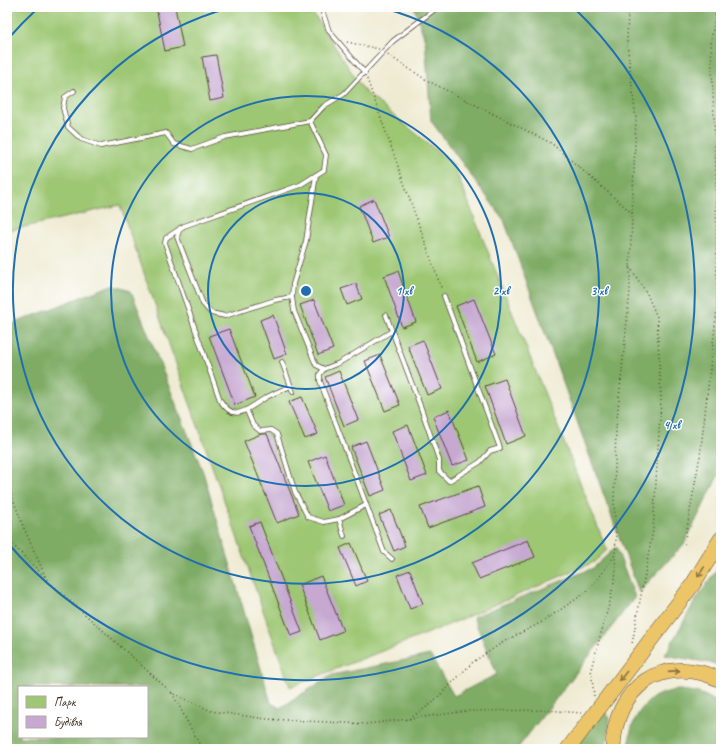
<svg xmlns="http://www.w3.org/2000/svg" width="728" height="756" viewBox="0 0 728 756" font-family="Caveat,sans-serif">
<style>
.green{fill:#9dc773;stroke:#6c7848}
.forest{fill:#7eac65;stroke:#5c6b42;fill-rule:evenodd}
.building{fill:#c6a8d1}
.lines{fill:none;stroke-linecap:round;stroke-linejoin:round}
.lane-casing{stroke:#564739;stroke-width:5.5}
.highway-casing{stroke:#564739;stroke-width:16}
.path{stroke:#564739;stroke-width:1.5;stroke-dasharray:1 3;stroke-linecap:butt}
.lane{stroke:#fff;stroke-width:4}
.highway{stroke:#edc569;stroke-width:15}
.oneway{stroke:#8b7040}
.ring{fill:none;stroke:#1f6fb2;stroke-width:2}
.centre{fill:#1f6fb2;stroke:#fff;stroke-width:2}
.ring-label{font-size:12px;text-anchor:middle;font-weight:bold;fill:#1f6fb2;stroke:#fff;stroke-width:3;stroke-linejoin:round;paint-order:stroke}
</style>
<rect width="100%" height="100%" fill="#fff"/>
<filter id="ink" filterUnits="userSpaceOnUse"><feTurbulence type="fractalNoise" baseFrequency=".025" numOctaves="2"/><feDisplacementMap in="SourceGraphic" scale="8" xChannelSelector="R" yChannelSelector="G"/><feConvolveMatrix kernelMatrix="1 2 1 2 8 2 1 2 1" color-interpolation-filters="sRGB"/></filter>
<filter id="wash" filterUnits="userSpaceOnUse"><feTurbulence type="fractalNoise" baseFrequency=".012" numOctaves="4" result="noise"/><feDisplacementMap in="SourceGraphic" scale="16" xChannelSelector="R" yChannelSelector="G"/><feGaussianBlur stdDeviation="0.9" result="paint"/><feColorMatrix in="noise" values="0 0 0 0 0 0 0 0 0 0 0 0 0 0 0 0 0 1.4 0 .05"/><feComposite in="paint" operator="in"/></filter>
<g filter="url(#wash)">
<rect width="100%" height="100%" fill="#efebd3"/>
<path class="green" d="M7,7H309L364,91L453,164L607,550L594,562L441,628L290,687L120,205L7,231Z"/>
<g class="forest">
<path d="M414,7H721V470L684,544L639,592L504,220L431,121L425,40Z"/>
<path d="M112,285L131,291L203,472L271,703L280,708L332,675L430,655L454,696L497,674L473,617L593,568L616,547L635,597L517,749H7V326ZM19,687H147V737H19Z"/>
<path d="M721,564V665L665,655L695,601Z"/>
<path d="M674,690C693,690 706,693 721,706V749H630C627,729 639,706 656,696C662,693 669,692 674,690Z"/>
<path d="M603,710L610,718L606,749H571Z"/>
</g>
<g id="blocks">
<g class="building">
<path d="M156,7H175L183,47L165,51Z"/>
<path d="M216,55L224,98L210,101L202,57Z"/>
<path d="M374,199L389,237L373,243L359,206Z"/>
<path d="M398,271L416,322L402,327L384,276Z"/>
<path d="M356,284L362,299L347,305L341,289Z"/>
<path d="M474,299L496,354L477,362L456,306Z"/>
<path d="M314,300L333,349L318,355L300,305Z"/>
<path d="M273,315L287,354L274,359L260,320Z"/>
<path d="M229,329L255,397L235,405L209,336Z"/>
<path d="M423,340L442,389L427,395L408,346Z"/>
<path d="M380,355L400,405L385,411L365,361Z"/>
<path d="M339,371L358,420L344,426L325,377Z"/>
<path d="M505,379L526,436L506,444L485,386Z"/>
<path d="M302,397L318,434L305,439L289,402Z"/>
<path d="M449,410L469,460L452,466L433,417Z"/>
<path d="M408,425L427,475L411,481L392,431Z"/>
<path d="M261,434H267L299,514L277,523L244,441Z"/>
<path d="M366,441L385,490L370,496L351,447Z"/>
<path d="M325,455L344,505L328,511L308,462Z"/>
<path d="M478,486L485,507L428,528L420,507Z"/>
<path d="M391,510L405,546L394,551L379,515Z"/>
<path d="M260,522L302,632L291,636L249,526Z"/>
<path d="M528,540L535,557L479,579L472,563Z"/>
<path d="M351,543L367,581L356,586L340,548Z"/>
<path d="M410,570L423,604L410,609L397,575Z"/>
<path d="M321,576L343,631L320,640L299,585Z"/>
</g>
</g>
</g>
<g filter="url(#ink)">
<use href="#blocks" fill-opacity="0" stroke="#564739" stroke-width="1"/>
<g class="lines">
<defs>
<g id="lane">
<path d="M321,7L329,31L365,73"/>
<path d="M74,91L65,97L63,108L68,127L81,139L101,146L166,133L174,144L192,149L225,137L310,121"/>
<path d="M316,175L306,241L293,284L292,297L294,311L316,365L324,369"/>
<path d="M180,228L177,237L203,304L211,313L225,316L275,300L292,297"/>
<path d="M386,315L421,408L439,460V471L449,481L480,462L490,451L500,448L444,296"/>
<path d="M392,331L339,363L324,369L320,374V381L384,552L392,559"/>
<path d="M282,362L293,392"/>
<path d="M291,386C282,390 271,394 262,400C246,410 234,423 220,400L165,243L166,238L184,226L300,185L324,170L326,155L310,121L324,106L344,94L393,41L438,7"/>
<path d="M247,411L253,425L260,431L271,430L277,434L295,492L308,517L324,522L339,519L366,505"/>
<path d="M339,519L344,536"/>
</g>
<g id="highway">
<path d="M568,749L693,584L721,539"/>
<path d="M613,749C614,687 663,652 721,680"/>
</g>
</defs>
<use href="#lane" class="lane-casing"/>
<use href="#highway" class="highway-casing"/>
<g class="path">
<path d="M347,42L379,49"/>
<path d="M388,55L428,81L551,143L632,213"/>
<path d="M367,79L442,290"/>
<path d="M630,267L647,294L657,317L661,400L653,530L632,644"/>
<path d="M7,483L23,526L47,580L172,693L211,711L266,719L366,724L409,719L431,704L473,662L505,641L542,622L585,593L597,580L615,555L616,539L614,502L616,428L630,291V267L636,119L627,43L628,7"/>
<path d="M7,539L46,578"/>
<path d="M684,544L700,456L717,309L716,171L711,41L717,7"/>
<path d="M172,693L202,749"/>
<path d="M594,696L591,669L610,601L616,572L615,555"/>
<path d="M409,719L467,711L548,710L581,713"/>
</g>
<use href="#lane" class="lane"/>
<use href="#highway" class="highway"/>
</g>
<defs><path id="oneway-shaft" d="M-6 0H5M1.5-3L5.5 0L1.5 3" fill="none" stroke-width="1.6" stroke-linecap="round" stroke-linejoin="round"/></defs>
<g class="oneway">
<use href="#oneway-shaft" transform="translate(701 572) rotate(123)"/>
<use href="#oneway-shaft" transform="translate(674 671) rotate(-4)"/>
<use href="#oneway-shaft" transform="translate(623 676) rotate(128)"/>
</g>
</g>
<g class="ring">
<circle cx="306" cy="291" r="98"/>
<circle cx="306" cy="291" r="195"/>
<path d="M379 7A293 293 0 1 1 233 7"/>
<path d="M7 40A390 390 0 0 1 38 8M574 8A390 390 0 1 1 7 542"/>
</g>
<circle cx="306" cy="291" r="6" class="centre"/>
<g class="ring-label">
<text x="404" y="295">1 хв</text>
<text x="501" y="295">2 хв</text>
<text x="599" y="295">3 хв</text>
<text x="672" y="429">4 хв</text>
</g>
<rect width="728" height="756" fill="none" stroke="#fff" stroke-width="24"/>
<rect x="18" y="686" width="130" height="52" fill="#ffffff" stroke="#b1aaa5"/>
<rect x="26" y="696" width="20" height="12" fill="#9dc773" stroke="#b1aaa5"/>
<text x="54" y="706" font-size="12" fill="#3b2a1e">Парк</text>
<rect x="26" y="716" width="20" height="12" fill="#c6a8d1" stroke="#b1aaa5"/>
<text x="54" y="726" font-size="12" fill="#3b2a1e">Будівля</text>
</svg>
